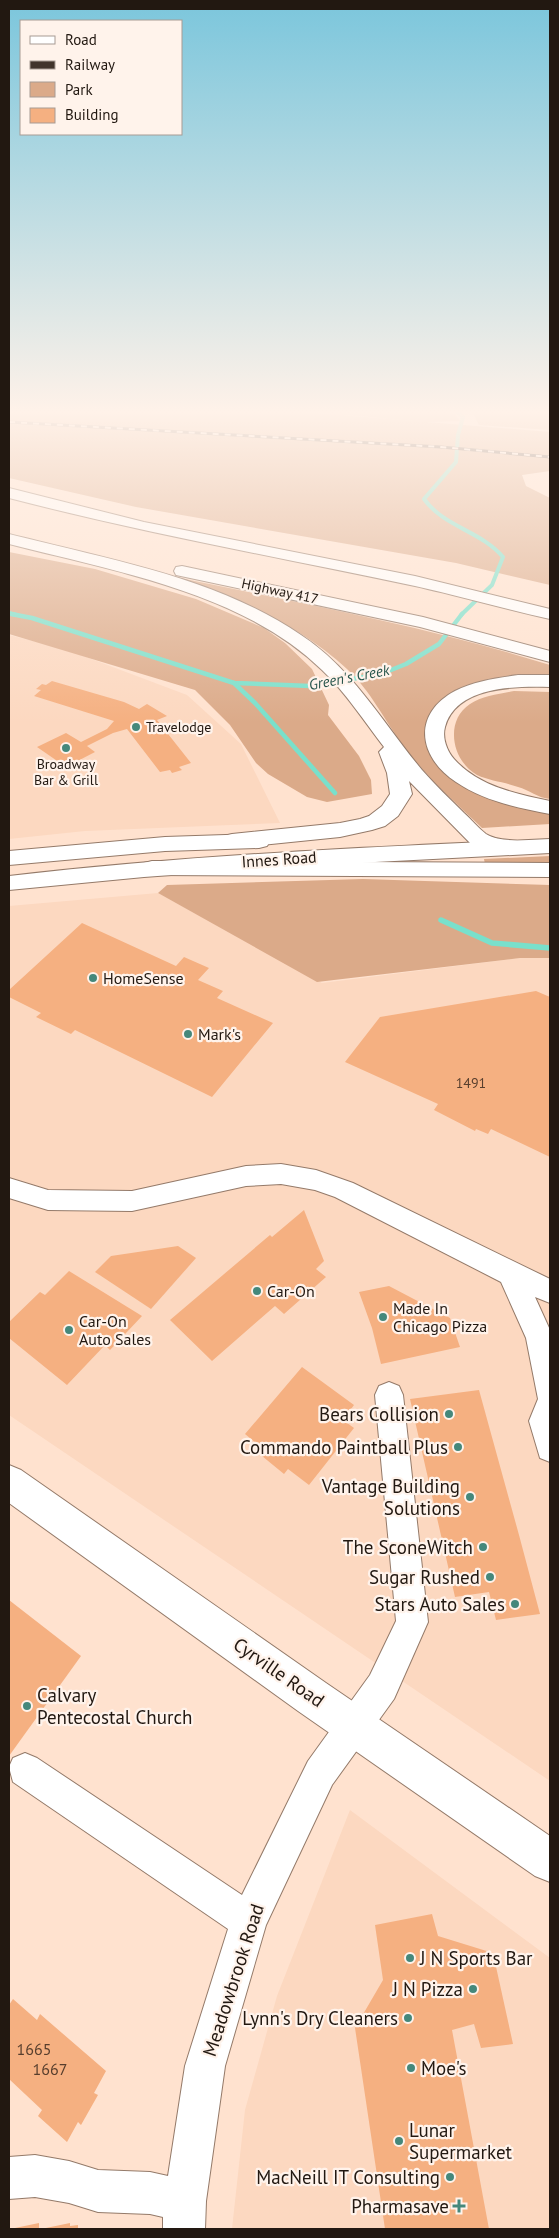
<svg xmlns="http://www.w3.org/2000/svg" width="559" height="2238" viewBox="0 0 559 2238" font-family="'PT Sans',sans-serif">
<style>
.built{fill:#fcd8c0}
.green{fill:#dbaa89}
.lines{fill:none;stroke-linecap:round;stroke-linejoin:round}
.stream-far2{stroke:#79e0cb;stroke-width:4}
.stream-far1{stroke:#79e0cb;stroke-width:4.5}
.stream{stroke:#79e0cb;stroke-width:5.5}
.building{fill:#f5b081}
.minor-casing{stroke:#947a69;stroke-width:2}
.major-casing{stroke:#947a69;stroke-width:2}
.highway-casing{stroke:#947a69;stroke-width:2}
.minor{fill:#fff;fill-rule:evenodd}
.major{fill:#fff;fill-rule:evenodd}
.highway{fill:#fff;fill-rule:evenodd}
.rail-casing{stroke:#41342c;stroke-width:3}
.rail{stroke:#fff3eb;stroke-width:2;stroke-dasharray:6;stroke-linecap:butt}
.poi-dot{fill:#45887b;stroke:#fff3eb;stroke-width:2}
.labels{text-anchor:middle;dominant-baseline:central;stroke-width:4.5;stroke-linejoin:round;paint-order:stroke}
.far-street-label{font-size:14px;fill:#221811;stroke:#fff3eb}
.far-poi-label{font-size:14px;fill:#221811;stroke:#fff3eb;text-anchor:start}
.number-label{font-size:14px;fill:#573e2d}
.far-water-label{font-size:15px;font-style:italic;fill:#26544b;stroke:#fff3eb}
.street-label{font-size:16px;fill:#221811;stroke:#fff3eb}
.poi-label{font-size:16px;fill:#221811;stroke:#fff3eb;text-anchor:start}
.near-number-label{font-size:16px;fill:#573e2d}
.near-poi-label{font-size:19px;fill:#221811;stroke:#fff3eb;text-anchor:end}
.near-street-label{font-size:19px;fill:#221811;stroke:#fff3eb}
</style>
<rect width="100%" height="100%" fill="#ffe2cf"/>
<g class="built">
<path d="M9,635L65,649L187,695L241,744L280,823L85,831L9,839Z"/>
<path d="M158,893L322,983L520,958H550V1781L9,1415V906Z"/>
<path d="M350,1810L550,1958V2229H232L245,2110L277,1996Z"/>
</g>
<g class="green">
<path d="M9,410H278L550,432V471L522,475L526,486L550,498V585L456,563L136,507L9,478Z"/>
<path d="M293,410H446L454,414L460,421L424,422Z"/>
<path d="M464,410H550V430L479,425L474,415Z"/>
<path d="M9,552L95,569L196,599L264,628L285,643L312,669L329,705L328,715L359,756L371,780L372,794L327,802L307,797L268,774L256,763L230,725L195,690L9,634Z"/>
<path d="M151,572C284,600 420,624 550,665V677C507,676 441,676 427,727C423,742 430,760 442,771C473,798 511,806 550,813V824L482,828C455,802 425,776 403,745C384,720 371,691 347,669C291,617 222,594 151,572Z"/>
<path d="M514,691L550,692V799C538,798 529,790 518,787C505,782 490,781 477,775C452,761 444,721 470,704C482,696 500,694 514,691Z"/>
<path d="M550,856V866L485,864L484,859Z"/>
<path d="M363,879L550,885V958H520L317,982L158,893L167,885Z"/>
</g>
<g class="lines">
<g class="stream-far2">
<path d="M455,410L463,417L458,435L456,462L424,499C444,527 481,531 503,557L492,585L461,615"/>
<path d="M9,613L17,615"/>
</g>
<g class="stream-far1">
<path d="M11,614L32,618L234,683L310,686L381,674L406,664L439,644L462,614"/>
<path d="M234,683L255,703L335,793"/>
</g>
<path class="stream" d="M441,920L492,943L550,948"/>
</g>
<g class="building">
<path d="M52,681L124,702L139,709L147,704L167,716L157,720L191,763L179,767L182,770L172,773L170,770L160,772L127,729L113,733L87,746L95,752L66,767L37,747L66,733L81,742L107,729L114,721L34,696L41,690L36,689L42,684L46,685Z"/>
<path d="M82,923L176,966L184,957L209,968L198,980L223,991L217,998L273,1023L212,1097L75,1030L71,1034L36,1017L41,1013L9,997V990Z"/>
<path d="M536,991L550,997V1157L491,1129L488,1134L476,1129L475,1131L434,1110L438,1104L345,1062L380,1017Z"/>
<path d="M304,1210L324,1261L316,1269L326,1277L284,1314L275,1306L212,1361L170,1320L270,1235L272,1237Z"/>
<path d="M178,1246L196,1258L151,1309L95,1272L111,1256Z"/>
<path d="M69,1271L142,1316L110,1350L105,1345L67,1385L9,1338V1322L40,1292L45,1295Z"/>
<path d="M389,1286L450,1318L460,1347L381,1364L372,1328L359,1292Z"/>
<path d="M302,1367L354,1405L343,1420L354,1428L309,1485L288,1469L284,1474L262,1456L266,1451L245,1434Z"/>
<path d="M479,1390L519,1535L540,1614L496,1620L489,1592L455,1597L410,1399Z"/>
<path d="M9,1600L81,1656L9,1756Z"/>
<path d="M432,1914L438,1936L493,1953L513,2044L481,2048L474,2024L452,2030L489,2229H385L355,2028L383,1980L375,1925Z"/>
<path d="M13,1999L37,2020L40,2014L106,2071L94,2093L98,2095L81,2125L78,2122L67,2142L38,2116L42,2110L9,2079V2005Z"/>
<path d="M39,2223V2229H15V2228Z"/>
<path d="M70,2223V2226L78,2225V2229H41Z"/>
</g>
<g class="lines">
<defs>
<g id="minor">
<path d="M281,1164L316,1170L353,1183L550,1279V1303L535,1297L550,1330V1462L540,1458L529,1421L538,1399L526,1338L501,1282L335,1197L315,1190L281,1184L246,1186L132,1211L48,1210L9,1198V1178L48,1190L132,1191L246,1166Z"/>
<path d="M389,1382L399,1386L403,1395L428,1622L394,1699L332,1785L266,1925L225,2066L206,2201L205,2229H163V2217L150,2214L98,2212L69,2203L35,2197L9,2199V2157L35,2155L69,2161L98,2170L150,2172L168,2176L185,2066L228,1929L13,1782L9,1767L13,1758L25,1753L37,1758L242,1895L308,1761L370,1675L396,1621L375,1395L379,1386Z"/>
</g>
<g id="major">
<path d="M259,834L267,836L270,841L267,846L259,848L165,851L9,865V851L165,837Z"/>
<path d="M550,839V853L279,867L144,877L9,890V876C188,855 369,847 550,839Z"/>
<path d="M9,1465L21,1470L326,1683L550,1836V1882L535,1876L298,1711L9,1503Z"/>
</g>
<g id="highway">
<path d="M9,488L144,522L415,576L550,609V619C505,609 460,596 415,586C279,557 143,533 9,498Z"/>
<path d="M9,534C107,559 216,577 301,635C353,669 383,723 422,770C435,785 450,799 464,813C471,819 478,828 486,834C497,841 511,839 523,842L526,847L523,852L515,854L493,852L471,844L409,781L412,794L398,816L385,826L372,830L340,837L232,848L224,846L221,841L224,836L232,834L340,823L360,819L369,816L382,806L390,794L387,773L379,752L384,747C364,721 346,693 322,670C242,592 113,571 9,544Z"/>
<path d="M182,566L423,617L550,651V662L420,627L176,575L174,571L176,567Z"/>
<path d="M518,675H550V687C516,686 456,686 445,727C442,738 447,751 454,759C478,786 516,794 550,801V814C518,808 484,801 456,782C418,757 412,714 455,691C474,681 497,678 518,675Z"/>
<path d="M152,861L550,863V877L152,875L144,873L141,868L144,863Z"/>
</g>
</defs>
<use href="#minor" class="minor-casing"/>
<use href="#major" class="major-casing"/>
<use href="#highway" class="highway-casing"/>
<use href="#minor" class="minor"/>
<use href="#major" class="major"/>
<use href="#highway" class="highway"/>
<defs>
<path id="rail" d="M9,422L441,447L550,457"/>
</defs>
<use href="#rail" class="rail-casing"/>
<use href="#rail" class="rail"/>
</g>
<linearGradient id="sky" x2="0" y2="1"><stop stop-color="#7bc6dc"/><stop offset="0.57" stop-color="#fff2e9"/><stop offset="1" stop-color="#fff2e9" stop-opacity="0"/></linearGradient>
<rect width="559" height="723" fill="url(#sky)"/>
<g class="poi-dot">
<circle cx="136" cy="727" r="5"/>
<circle cx="66" cy="748" r="5"/>
<circle cx="93" cy="978" r="5"/>
<circle cx="188" cy="1034" r="5"/>
<circle cx="257" cy="1291" r="5"/>
<circle cx="383" cy="1317" r="5"/>
<circle cx="69" cy="1330" r="5"/>
<circle cx="449" cy="1414" r="5"/>
<circle cx="458" cy="1447" r="5"/>
<circle cx="470" cy="1497" r="5"/>
<circle cx="483" cy="1547" r="5"/>
<circle cx="490" cy="1577" r="5"/>
<circle cx="515" cy="1604" r="5"/>
<circle cx="27" cy="1706" r="5"/>
<circle cx="410" cy="1958" r="5"/>
<circle cx="473" cy="1989" r="5"/>
<circle cx="408" cy="2018" r="5"/>
<circle cx="411" cy="2068" r="5"/>
<circle cx="399" cy="2141" r="5"/>
<circle cx="450" cy="2177" r="5"/>
<path d="M456.5 2198.5h5v5h5v5h-5v5h-5v-5h-5v-5h5z"/>
</g>
<g class="labels">
<g class="far-street-label">
<text transform="translate(280 591) rotate(12)">Highway 417</text>
</g>
<g class="far-poi-label">
<text x="146" y="727">Travelodge</text>
<text x="66" y="764" text-anchor="middle">Broadway<tspan x="66" dy="16">Bar &amp; Grill</tspan></text>
</g>
<g class="number-label">
<text x="471" y="1083">1491</text>
</g>
<g class="far-water-label">
<text transform="translate(349 677) rotate(-11)">Green's Creek</text>
</g>
<g class="street-label">
<text transform="translate(279 859) rotate(-4)">Innes Road</text>
</g>
<g class="poi-label">
<text x="103" y="978">HomeSense</text>
<text x="198" y="1034">Mark's</text>
<text x="267" y="1291">Car-On</text>
<text x="393" y="1308">Made In<tspan x="393" dy="18">Chicago Pizza</tspan></text>
<text x="79" y="1321">Car-On<tspan x="79" dy="18">Auto Sales</tspan></text>
</g>
<g class="near-number-label">
<text x="34" y="2049">1665</text>
<text x="50" y="2069">1667</text>
</g>
<g class="near-poi-label">
<text x="439" y="1414">Bears Collision</text>
<text x="448" y="1447">Commando Paintball Plus</text>
<text x="460" y="1486">Vantage Building<tspan x="460" dy="22">Solutions</tspan></text>
<text x="473" y="1547">The SconeWitch</text>
<text x="480" y="1577">Sugar Rushed</text>
<text x="505" y="1604">Stars Auto Sales</text>
<text x="37" y="1695" text-anchor="start">Calvary<tspan x="37" dy="22">Pentecostal Church</tspan></text>
<text x="420" y="1958" text-anchor="start">J N Sports Bar</text>
<text x="463" y="1989">J N Pizza</text>
<text x="398" y="2018">Lynn's Dry Cleaners</text>
<text x="421" y="2068" text-anchor="start">Moe's</text>
<text x="409" y="2130" text-anchor="start">Lunar<tspan x="409" dy="22">Supermarket</tspan></text>
<text x="440" y="2177">MacNeill IT Consulting</text>
<text x="449" y="2206">Pharmasave</text>
</g>
<g class="near-street-label">
<text transform="translate(279 1672) rotate(35)">Cyrville Road</text>
<text transform="translate(233 1980) rotate(-72)">Meadowbrook Road</text>
</g>
</g>
<rect width="559" height="2238" fill="none" stroke="#221811" stroke-width="20"/>
<rect x="20" y="20" width="162" height="115" fill="#fff3eb" stroke="#a79b94"/>
<rect x="30" y="36" width="25" height="8" fill="#ffffff" stroke="#a79b94"/>
<text x="65" y="45" font-size="15" fill="#221811">Road</text>
<rect x="30" y="61" width="25" height="8" fill="#41342c" stroke="#a79b94"/>
<text x="65" y="70" font-size="15" fill="#221811">Railway</text>
<rect x="30" y="82" width="25" height="15" fill="#dbaa89" stroke="#a79b94"/>
<text x="65" y="95" font-size="15" fill="#221811">Park</text>
<rect x="30" y="108" width="25" height="15" fill="#f5b081" stroke="#a79b94"/>
<text x="65" y="120" font-size="15" fill="#221811">Building</text>
</svg>
